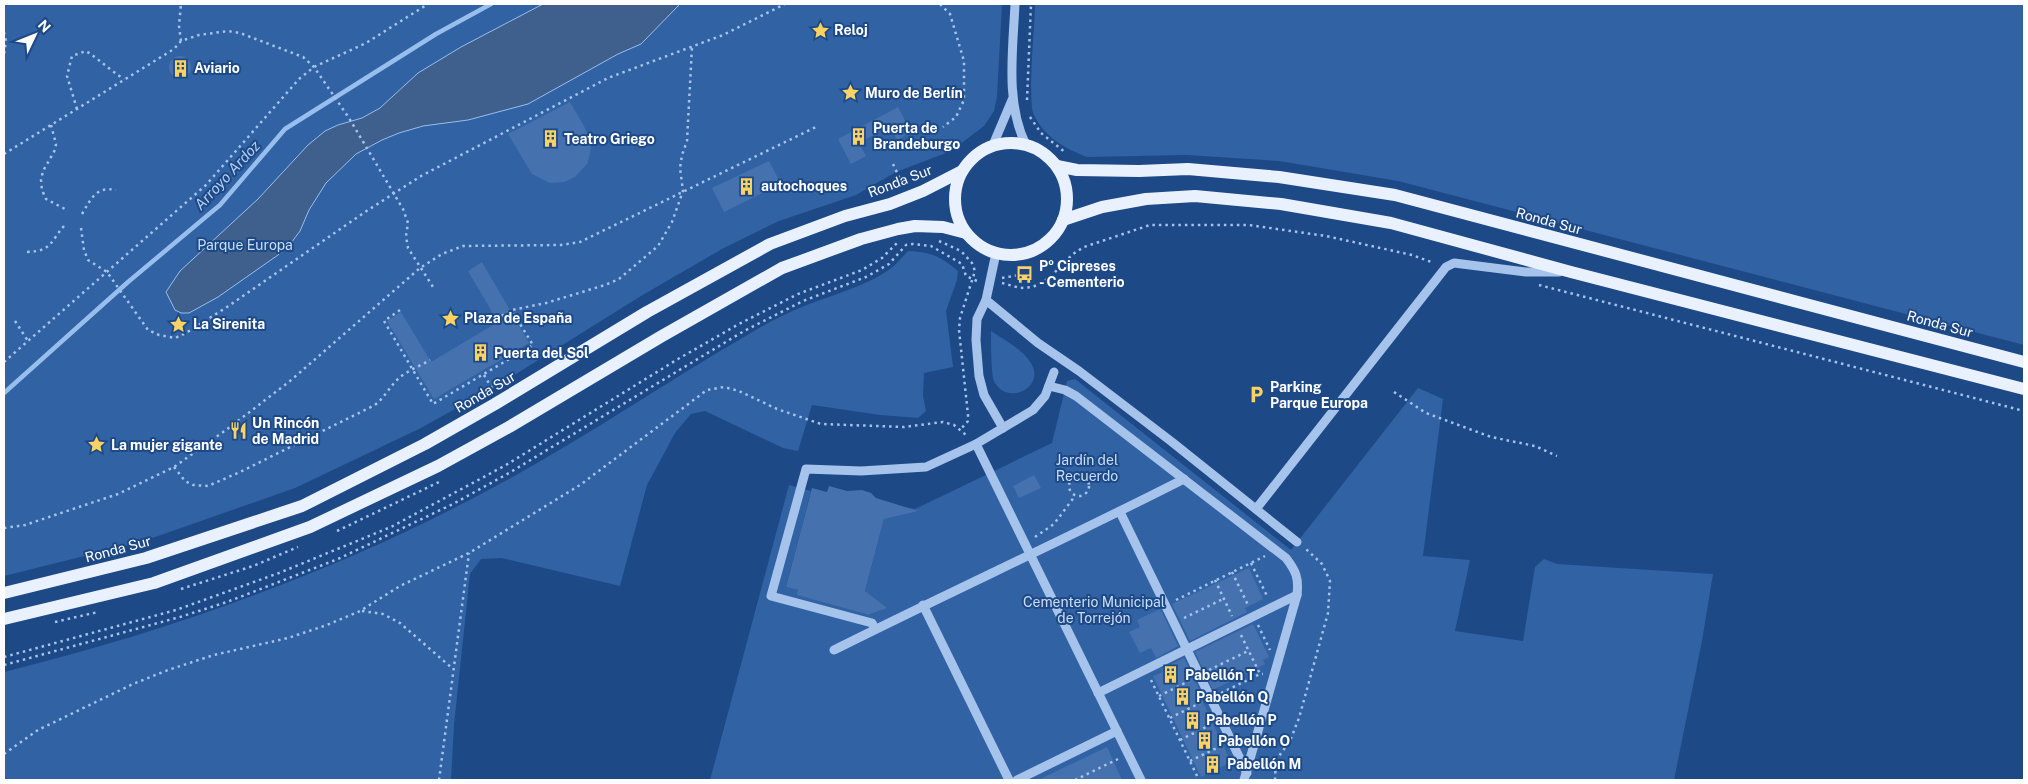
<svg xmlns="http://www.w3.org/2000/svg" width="2028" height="784" viewBox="0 0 2028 784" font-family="'Public Sans',sans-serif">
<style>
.green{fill:#3062a4}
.water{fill:#3f608c;stroke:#98beed}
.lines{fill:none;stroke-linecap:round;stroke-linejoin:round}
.stream{stroke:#98beed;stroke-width:4.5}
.building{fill:#4572af}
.path{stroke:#a5c3eb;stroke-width:2.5;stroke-dasharray:2.5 4;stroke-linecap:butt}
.minor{stroke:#a5c3eb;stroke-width:9}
.major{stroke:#e9f1fe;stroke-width:12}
.labels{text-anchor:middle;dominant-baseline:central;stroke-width:4;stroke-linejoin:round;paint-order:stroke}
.poi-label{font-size:14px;font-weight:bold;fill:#fff;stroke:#1d4986;text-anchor:start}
.street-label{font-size:14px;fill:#fff;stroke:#1d4986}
.park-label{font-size:14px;fill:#cadef8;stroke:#1d4986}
.water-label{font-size:15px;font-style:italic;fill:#b1cdf2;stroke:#1d4986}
</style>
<rect width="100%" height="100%" fill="#1d4986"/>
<g class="green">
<path d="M4,4H1002L997,97L994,111L984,126L951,151L896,172L856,195L779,221L722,249L641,296L500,384L419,429L295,488L141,542L4,576Z"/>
<path d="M1035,4H2024V345L1398,181L1279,161L1187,155L1087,157C1066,149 1044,137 1034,115C1027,102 1035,24 1035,4Z"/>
<path d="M908,251C931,252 940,256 958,271L957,280L946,311L953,367L924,373L923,396L926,411L918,418L880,415L812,405L798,451L783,448L705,411L691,414L675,433L647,485L620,586L502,558L481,559L470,574L454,725L451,780H4V672C178,629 349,567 507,480C588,436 664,383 744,337C762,326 782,315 802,307C831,295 865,287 890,269C897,264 902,257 908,251Z"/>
<path d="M991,331C1004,340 1025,350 1032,365C1044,389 1006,406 994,381C991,374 991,341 991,331Z"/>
<path d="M1075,379L1291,550L1418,388L1443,399L1423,556L1470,560L1455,631L1523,641L1535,567L1544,559L1557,564L1713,574L1702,641L1674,780H710L789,485L811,491L786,587L798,590V595L870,615L882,610L865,591L884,519L904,507L915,509L1052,443L1067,381Z"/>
</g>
<path class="water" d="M543,4H680L641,44L618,54L528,104L468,120L423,126L399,133L382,140L356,154L326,183L309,210L300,231L291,243L278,255L218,297L189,313H181L175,310L166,292L180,271L258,199L308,145L325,131L338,125L362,118L380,108L418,73L461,47Z"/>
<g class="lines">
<path class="stream" d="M4,393L128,282L220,205L285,129L436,34L491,4"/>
</g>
<g class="building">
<circle cx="180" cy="67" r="11"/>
<path d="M570,102L584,126L591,144L590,154L587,164L575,177L564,182L550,183L532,174L508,134Z"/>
<path d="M898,107L911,132L897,140L890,126L859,143L866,156L851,164L838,139Z"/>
<path d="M769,161L781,184L724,212L712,188Z"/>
<path d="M482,262L529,343L434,399L387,321L401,312L431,362L498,322L468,271Z"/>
<path d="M1034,475L1041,488L1019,498L1013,486Z"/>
<path d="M829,486L847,491L862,490L871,493L876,498L918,511L884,519L865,591L887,608L869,615L797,595L798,590L786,587L812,488L827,492Z"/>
<path d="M1249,568L1263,599L1245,608L1247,612L1190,641L1172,604Z"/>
<path d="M1158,610H1161L1178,646L1156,658L1151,648L1140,653L1129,632L1140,627L1137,620Z"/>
<path d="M1253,624L1269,657L1263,660L1265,664L1213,690L1195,652Z"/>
<path d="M1184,658L1202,695L1200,696L1231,762L1201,777L1153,676L1163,672L1161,669Z"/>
<path d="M1107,747L1122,780H1038Z"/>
</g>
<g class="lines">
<g class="path">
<path d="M940,4L950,14L964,61V100L956,117L943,127"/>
<path d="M4,32L6,41L4,55"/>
<path d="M181,41L179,26L181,4"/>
<path d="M1027,100L1031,4"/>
<path d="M77,109L67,76L72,56L86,51C100,60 110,70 124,79"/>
<path d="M1030,117L1041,133L1066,153"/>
<path d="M51,125L56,144L55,150L43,171L41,180L42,190L46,199L65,209"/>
<path d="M4,154L174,49L181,41L199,35L228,31L240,33L303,57L314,67L349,118L403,209L408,223L406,236L408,248L435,290"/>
<path d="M893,164L900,179"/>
<path d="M82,214C91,199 96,186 116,190"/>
<path d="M81,228L84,250L88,260L107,272L148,330L159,335L175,338L186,333L227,307L365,212L421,176L608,78L723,35L785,4"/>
<path d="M939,241L961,251L972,263L975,271L960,318L959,330L968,415V421L960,430"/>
<path d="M27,252C52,251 50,242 64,226"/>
<path d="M1002,278L1025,274"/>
<path d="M1002,283L1020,288L1033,287L1049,278L1073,254L1084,247L1150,225H1249L1326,236L1412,255L1434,263"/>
<path d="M1539,285L2024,411"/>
<path d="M400,310L384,321L433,404L533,345L512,311"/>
<path d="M496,319L512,310L546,303L605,285L619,279L658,246L672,222L683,191L680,168L682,155L687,141L692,47"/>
<path d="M15,321L28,341"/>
<path d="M4,362L206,185L299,79L314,67L366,43L428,4"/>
<path d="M484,375L493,390"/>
<path d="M1394,392L1426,413L1491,437L1535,446L1557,456"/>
<path d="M174,467L185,481L193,485L208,486L240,472L375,405C385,397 390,386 399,378C407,371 420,366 430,360"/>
<circle cx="1079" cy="486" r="10"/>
<path d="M4,528L25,525L118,494L174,467L230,427L290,381L420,268L442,254L463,246L561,245L580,242L818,126"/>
<path d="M337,531L439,482"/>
<path d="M1035,537L1054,524L1075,496"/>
<path d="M1251,563L1268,598"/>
<path d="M1232,572L1249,607"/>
<path d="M1215,580L1232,616"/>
<path d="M181,589L253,566L298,547"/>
<path d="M1176,600L1265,556"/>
<path d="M362,611L383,614L400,623L452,668"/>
<path d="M1184,618L1223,599"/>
<path d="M55,622L98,612"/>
<path d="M1258,625L1270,650"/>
<path d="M1241,635L1260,674"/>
<path d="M4,657L176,610L279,573L391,527L506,465L678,359L739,324L798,294L862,270L882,258L897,243"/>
<path d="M4,665L180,617L227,602L338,559L453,504L509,473L744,331L803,301L866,277L889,264L906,245L913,244L931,246L962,264L966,276L979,282"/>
<path d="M1209,670L1248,651"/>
<path d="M1151,680L1199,780"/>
<path d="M1221,693L1260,674H1263"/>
<path d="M1159,696L1189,681"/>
<path d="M1170,718L1200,703"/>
<path d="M1180,740L1210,725"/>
<path d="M4,754L38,730L133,684L168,670L214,655L288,638L327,625L360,611L400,586L469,553L580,485L707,390L724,387L739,391L777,409L821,424L904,427L943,422L954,425L966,435"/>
<path d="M1190,761L1221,746"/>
<path d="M439,780L469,553"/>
<path d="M1075,780L1118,759"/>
<path d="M1275,780L1276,760L1290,741L1299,718L1328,613L1330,581L1322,564L1306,549"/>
</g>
<g class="minor">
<path d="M1015,4C1013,49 1005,103 1026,145"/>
<path d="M993,145L1012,100"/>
<path d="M996,253L986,300L977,319L976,340L979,376L984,395L1003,428"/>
<path d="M986,300L1038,343L1079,371L1172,442L1297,542"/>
<path d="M1049,386L1065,390L1076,396L1286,558C1296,571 1299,578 1297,595L1244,780"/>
<path d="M976,444L1141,780"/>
<path d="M1256,509L1446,267L1454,263L1526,272H1559"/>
<path d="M1120,512L1247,773"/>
<path d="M923,605L1009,780"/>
<path d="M875,629L872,623L771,596L806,469L861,471L926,467L976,444L1033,410L1045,396L1054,372"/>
<path d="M834,650C950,592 1068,538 1184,479"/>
<path d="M1098,693L1297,595"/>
<path d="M1017,780L1117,731"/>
</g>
<g class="major">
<circle cx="1011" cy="199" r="56"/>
<path d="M1057,166L1077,170L1139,171L1188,169L1279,177L1395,195L2024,362"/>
<path d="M1063,220L1102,207L1146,199L1195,196L1281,204L1391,223L1571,272L2024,389"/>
<path d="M4,593L146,558L302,506L425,444L495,404L647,312L770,244L845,216L890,204L923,191L962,171"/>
<path d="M4,619L154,583L310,527L438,466L509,427L662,336L782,268L861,239L898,229L915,226L943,227L966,233"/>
</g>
</g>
<defs>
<symbol id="sight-bare" viewBox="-9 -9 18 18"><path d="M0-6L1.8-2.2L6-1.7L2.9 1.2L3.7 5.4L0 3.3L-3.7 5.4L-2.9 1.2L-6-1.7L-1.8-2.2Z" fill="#fbd263" stroke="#1d4986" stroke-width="2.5" paint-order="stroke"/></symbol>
<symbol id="building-bare" viewBox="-9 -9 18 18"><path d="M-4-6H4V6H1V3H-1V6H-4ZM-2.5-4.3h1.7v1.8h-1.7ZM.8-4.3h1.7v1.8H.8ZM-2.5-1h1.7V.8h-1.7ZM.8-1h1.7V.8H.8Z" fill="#fbd263" stroke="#1d4986" stroke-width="2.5" paint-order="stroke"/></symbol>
<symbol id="bus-bare" viewBox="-9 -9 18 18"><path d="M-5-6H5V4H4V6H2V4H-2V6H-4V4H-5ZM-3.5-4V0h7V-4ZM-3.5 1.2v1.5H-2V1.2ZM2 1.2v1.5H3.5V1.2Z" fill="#fbd263" stroke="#1d4986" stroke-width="2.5" paint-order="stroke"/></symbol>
<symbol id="parking-bare" viewBox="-9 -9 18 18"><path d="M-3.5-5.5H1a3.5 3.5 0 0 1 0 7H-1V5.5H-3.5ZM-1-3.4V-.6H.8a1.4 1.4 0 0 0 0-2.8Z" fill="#fbd263" stroke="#1d4986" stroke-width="2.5" paint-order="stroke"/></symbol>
<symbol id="restaurant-bare" viewBox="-9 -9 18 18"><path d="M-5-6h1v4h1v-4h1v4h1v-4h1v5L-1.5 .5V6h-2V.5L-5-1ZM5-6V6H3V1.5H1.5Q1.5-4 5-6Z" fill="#fbd263" stroke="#1d4986" stroke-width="2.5" paint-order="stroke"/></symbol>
</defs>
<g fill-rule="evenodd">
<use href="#sight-bare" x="808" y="18" width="25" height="25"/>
<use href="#building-bare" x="168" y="56" width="25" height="25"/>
<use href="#sight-bare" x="838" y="80" width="25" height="25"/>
<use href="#building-bare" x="846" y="124" width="25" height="25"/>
<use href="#building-bare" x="538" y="126" width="25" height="25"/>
<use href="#building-bare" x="734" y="174" width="25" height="25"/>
<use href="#bus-bare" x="1012" y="262" width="25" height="25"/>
<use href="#sight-bare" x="438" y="306" width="25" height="25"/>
<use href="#sight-bare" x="166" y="312" width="25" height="25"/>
<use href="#building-bare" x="468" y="340" width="25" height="25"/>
<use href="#parking-bare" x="1244" y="382" width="25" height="25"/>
<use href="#restaurant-bare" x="226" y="418" width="25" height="25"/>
<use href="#sight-bare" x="84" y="432" width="25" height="25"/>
<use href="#building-bare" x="1158" y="662" width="25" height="25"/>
<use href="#building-bare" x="1170" y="684" width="25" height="25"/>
<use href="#building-bare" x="1180" y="708" width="25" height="25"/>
<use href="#building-bare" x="1192" y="728" width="25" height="25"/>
<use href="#building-bare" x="1200" y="752" width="25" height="25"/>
</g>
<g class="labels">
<g class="poi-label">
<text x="834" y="30">Reloj</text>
<text x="194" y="68">Aviario</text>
<text x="865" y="93">Muro de Berlín</text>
<text x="873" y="128">Puerta de<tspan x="873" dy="16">Brandeburgo</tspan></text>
<text x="564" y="139">Teatro Griego</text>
<text x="761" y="186">autochoques</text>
<text x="1039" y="266">Pº Cipreses<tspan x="1039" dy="16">- Cementerio</tspan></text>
<text x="464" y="318">Plaza de España</text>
<text x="193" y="324">La Sirenita</text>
<text x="494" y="353">Puerta del Sol</text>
<text x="1270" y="387">Parking<tspan x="1270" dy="16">Parque Europa</tspan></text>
<text x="252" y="423">Un Rincón<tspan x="252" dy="16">de Madrid</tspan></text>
<text x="111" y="445">La mujer gigante</text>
<text x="1185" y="675">Pabellón T</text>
<text x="1196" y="697">Pabellón Q</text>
<text x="1206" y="720">Pabellón P</text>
<text x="1218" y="741">Pabellón O</text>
<text x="1227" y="764">Pabellón M</text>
</g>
<g class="street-label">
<text transform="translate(900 181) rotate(-21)">Ronda Sur</text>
<text transform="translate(1549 221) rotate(15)">Ronda Sur</text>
<text transform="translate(1940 324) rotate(15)">Ronda Sur</text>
<text transform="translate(485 392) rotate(-30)">Ronda Sur</text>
<text transform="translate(118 549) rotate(-15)">Ronda Sur</text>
</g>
<g class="park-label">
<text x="245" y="245">Parque Europa</text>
<text x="1087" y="460">Jardín del<tspan x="1087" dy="16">Recuerdo</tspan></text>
<text x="1094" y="602">Cementerio Municipal<tspan x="1094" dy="16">de Torrejón</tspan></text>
</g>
<g class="water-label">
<text transform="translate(227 175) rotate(-47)">Arroyo Ardoz</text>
</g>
</g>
<rect width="2028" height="784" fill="none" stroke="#ffffff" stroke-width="10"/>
<g transform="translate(35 35) rotate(47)" stroke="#1d4986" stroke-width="4" paint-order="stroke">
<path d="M0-4L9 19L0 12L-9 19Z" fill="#ffffff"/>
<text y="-8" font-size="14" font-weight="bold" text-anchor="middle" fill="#ffffff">N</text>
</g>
</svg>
